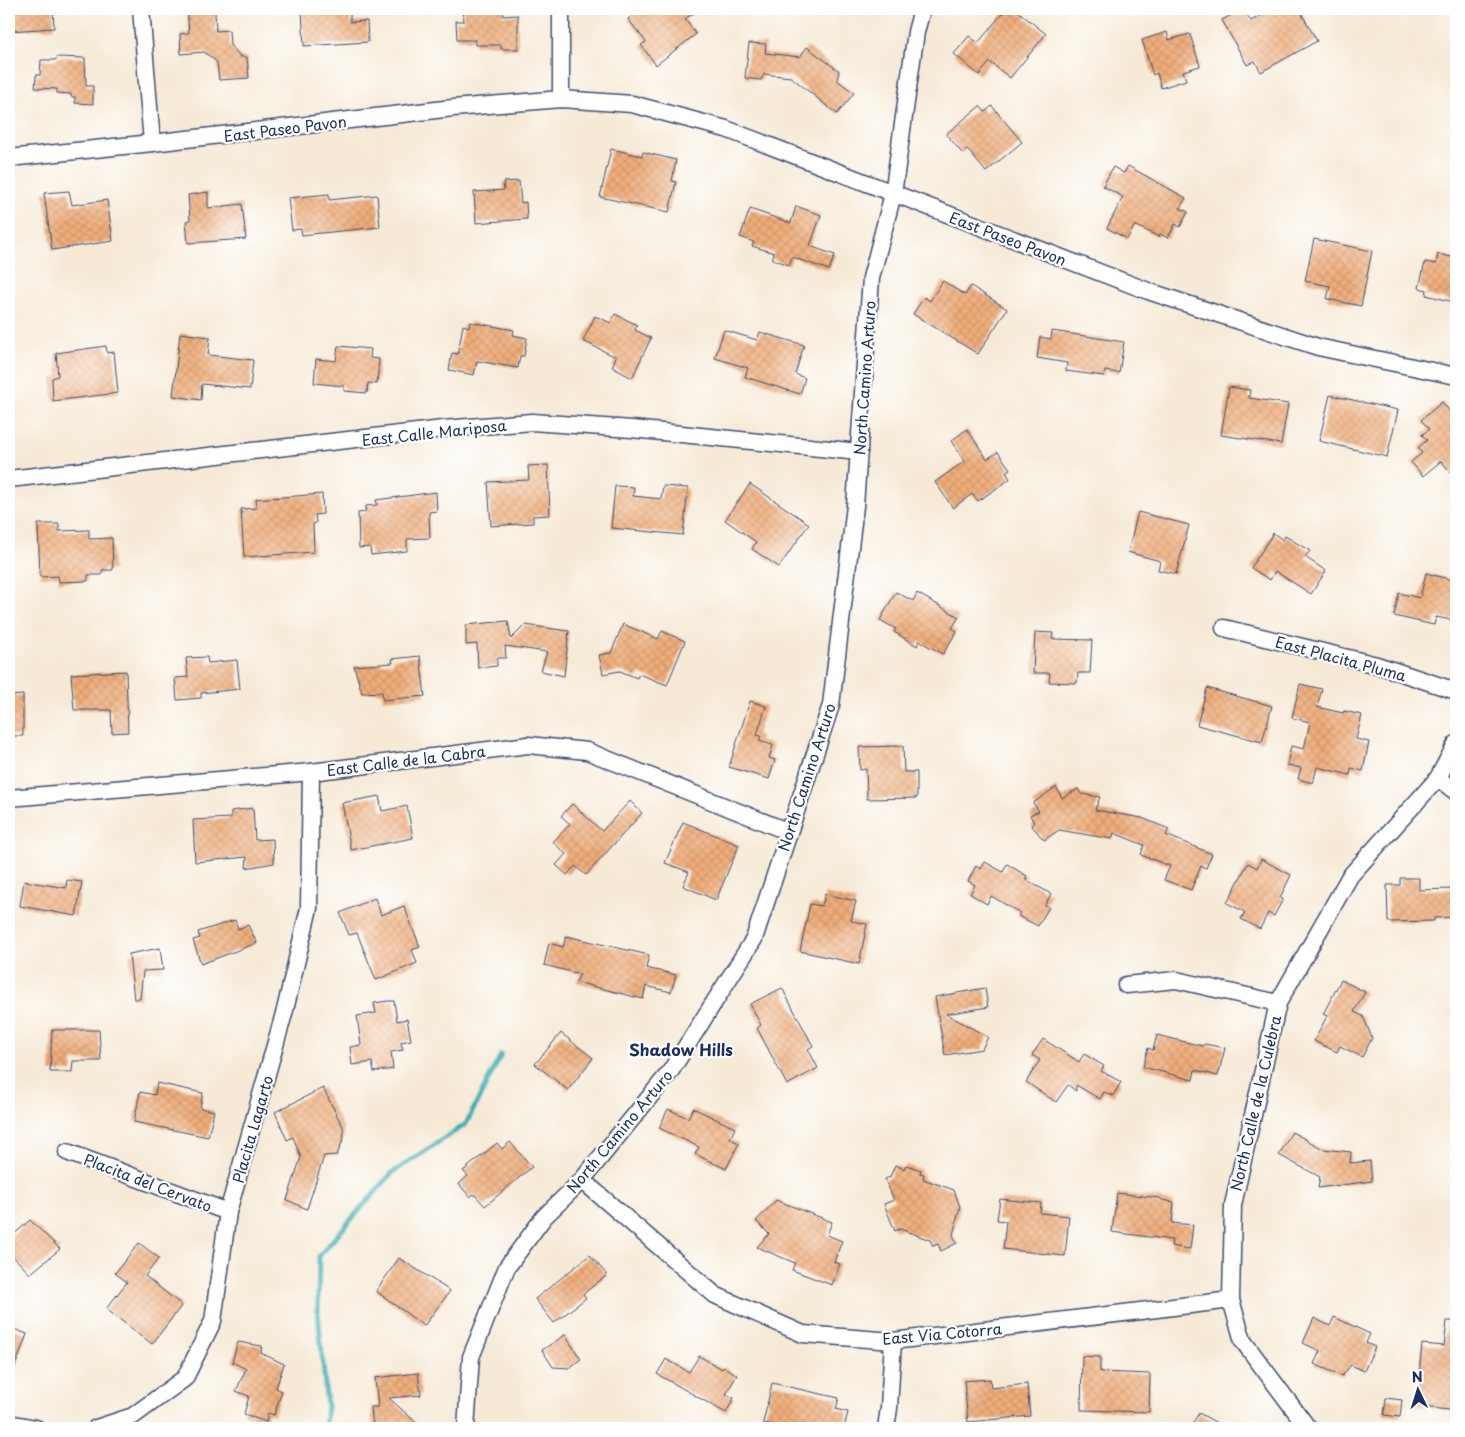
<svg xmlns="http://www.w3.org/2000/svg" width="1465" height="1437" viewBox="0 0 1465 1437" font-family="'Playpen Sans',sans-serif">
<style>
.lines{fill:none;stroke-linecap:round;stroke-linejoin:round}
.stream{stroke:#3badb4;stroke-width:5}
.building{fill:url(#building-cross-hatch)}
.street-casing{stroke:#3c4b70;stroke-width:19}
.street{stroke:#fff;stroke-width:16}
.labels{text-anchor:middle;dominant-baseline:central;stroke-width:4.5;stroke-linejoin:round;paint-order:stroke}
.street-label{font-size:15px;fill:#1b2f5e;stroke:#fff}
.neighbourhood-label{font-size:16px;font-weight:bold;fill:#1b2f5e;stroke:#fff}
</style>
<defs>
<pattern id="building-cross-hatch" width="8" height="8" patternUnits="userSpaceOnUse" patternTransform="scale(1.25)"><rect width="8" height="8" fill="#f0ad79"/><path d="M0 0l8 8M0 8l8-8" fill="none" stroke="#cd956b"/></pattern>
</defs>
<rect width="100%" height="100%" fill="#fff"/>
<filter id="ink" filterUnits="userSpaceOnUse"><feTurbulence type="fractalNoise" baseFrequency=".02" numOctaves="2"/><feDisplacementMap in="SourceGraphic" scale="10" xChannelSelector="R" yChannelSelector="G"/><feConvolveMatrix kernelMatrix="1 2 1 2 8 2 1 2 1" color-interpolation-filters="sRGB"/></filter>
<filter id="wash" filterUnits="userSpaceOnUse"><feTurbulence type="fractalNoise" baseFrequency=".0096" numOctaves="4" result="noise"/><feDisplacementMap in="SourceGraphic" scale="20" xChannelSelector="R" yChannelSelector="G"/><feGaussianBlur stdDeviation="1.12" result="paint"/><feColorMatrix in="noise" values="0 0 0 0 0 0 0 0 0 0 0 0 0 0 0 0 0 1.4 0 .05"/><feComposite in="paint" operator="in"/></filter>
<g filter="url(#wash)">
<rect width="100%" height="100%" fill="#f6ead7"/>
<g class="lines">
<path class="stream" d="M325,1428L327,1406L318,1312L319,1256L392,1173L466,1124L501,1055"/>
</g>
<g id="blocks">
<g class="building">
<path d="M9,9H53L54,28L9,31Z"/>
<path d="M187,9H207L208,12L215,11L216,31L229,30L230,45L241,57H247L249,78L219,80L217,62L204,52L181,54L180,34L189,33Z"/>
<path d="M350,9V22L367,21L368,42L304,46L302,10Z"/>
<path d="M463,9H503V16L518,15V49H501V45H475V40H457L456,21H464Z"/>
<path d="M641,9H700L685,19L696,34L656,65L641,45L646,42L628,19Z"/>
<path d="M1006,9H1015L1046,34L1010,78L990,62L979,75L954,54L969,36L978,43Z"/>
<path d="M1243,9L1251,21L1273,9H1299L1317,41L1261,72L1255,61L1247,65L1222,20Z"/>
<path d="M1167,32L1169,40L1190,34L1200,66L1183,71L1186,80L1161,88L1157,73L1153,75L1142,40Z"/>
<path d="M749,43L766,44L765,53L800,57L807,47L839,71L837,80L854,93L837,114L791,77L764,74L761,80L745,78Z"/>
<path d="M58,57L85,58L86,86H93V104L75,103V97H71V94L57,93V89L35,88L36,75H40L41,60H55Z"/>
<path d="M980,106L985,112L992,106L1022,142L986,172L967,149L962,153L946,134Z"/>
<path d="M611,149L642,156L643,152L676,160L672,181L676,182L669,212L600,197Z"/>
<path d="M1128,166L1186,198L1180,208L1188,212L1180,227L1175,224L1168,238L1160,234L1159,237L1135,225L1127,239L1107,228L1123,197L1103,186L1113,167L1124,173Z"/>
<path d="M519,181L521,203L526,202L527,219L476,223L474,192L504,190L503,182Z"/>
<path d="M69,191L72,205L107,200L113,241L52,250L44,193Z"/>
<path d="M208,192V208L242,204L246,239L188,243L186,221L190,220L188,195Z"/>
<path d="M329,194V200L377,195L380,227L302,235L301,229L292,230L288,198Z"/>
<path d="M796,206L821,215L810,246L835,255L829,270L792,257L789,265L772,259L774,253L752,246L754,242L740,237L750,209L791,223Z"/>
<path d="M1314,239L1372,251L1361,306L1327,299L1330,286L1305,281Z"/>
<path d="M1438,254L1456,258V292L1454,302L1426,295L1427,290L1419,288L1425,262L1436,264Z"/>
<path d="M943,281L965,295L971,286L1007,309L978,354L913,314L924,297L930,301Z"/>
<path d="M615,314L637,325L635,330L651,338L632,378L612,367L616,357L583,341L595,316L611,323Z"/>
<path d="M470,322L514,330L513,335L527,338L524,356H520L518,368L477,361L474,375L449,370L452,353L458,354L463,325L469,327Z"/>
<path d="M724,330L757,340L760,332L804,345L795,374L805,378L800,394L745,377L748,368L715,358Z"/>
<path d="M1052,331L1124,342L1119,373L1105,371L1104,376L1066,371L1067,363L1037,358L1040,337L1051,339Z"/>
<path d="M180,333L210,337L208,355L253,360L250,389L202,384L201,400L173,396Z"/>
<path d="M106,346L107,353L114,352L118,393L53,401L52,378L58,376L56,353Z"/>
<path d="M338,346L371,349L370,358L379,359L377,384L368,383L367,393L344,391V386L314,383L316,359L336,361Z"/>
<path d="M1229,387L1250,390L1249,398L1288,404L1281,444L1221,435Z"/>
<path d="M1330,395L1398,410L1387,457L1319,441Z"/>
<path d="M1442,402L1456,419V478L1441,461L1423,476L1411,462L1422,453L1418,448L1427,440L1422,435L1429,429L1421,420Z"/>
<path d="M967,429L987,459L998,452L1010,469L1006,472L1010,479L978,501L972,494L953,508L935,482L965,461L951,441Z"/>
<path d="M548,465L550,515L533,516V523L491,526L488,482L529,480L528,466Z"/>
<path d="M750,484L809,524L779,567L752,549L756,542L725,520Z"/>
<path d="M615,486L634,487L633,496L661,499L663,486L688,488L683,535L611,528Z"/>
<path d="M436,492L437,511L429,512L430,538L407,539V551L371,555L370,547L359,548L358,513L365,512L366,506L377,505L376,500Z"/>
<path d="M322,494L323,514L315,515L316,523L313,524L314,552L244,557L241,509L257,508L256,499Z"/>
<path d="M1138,512L1189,525L1176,574L1158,570L1160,561L1128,552Z"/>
<path d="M38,524H59V531L89,530V539L112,538L113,570H102V575H88V581L59,582L58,576L40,577Z"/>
<path d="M1273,533L1283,540L1285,536L1310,551L1305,557L1326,571L1311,594L1275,571L1270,580L1251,568Z"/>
<path d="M1426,573L1456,581V621L1436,617L1434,625L1394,616L1399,593L1420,598Z"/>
<path d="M896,592L913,601L917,593L959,617L952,628L957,631L943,654L919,641L917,646L894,632L896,629L880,620Z"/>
<path d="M508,621L511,639L525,625L569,631L564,676L541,671L547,652L505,646L506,658H497V666L478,668L477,644L466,645V625Z"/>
<path d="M623,624L658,639L662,631L685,641L667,685L639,674L637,678L620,671L603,674L599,655L611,653Z"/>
<path d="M1035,632L1053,633L1052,639L1092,640L1090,673H1078L1077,683L1049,682L1050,673H1033Z"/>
<path d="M420,656L425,696L383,700L382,692L362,693L354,666L393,663L392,659Z"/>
<path d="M207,657L208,663L237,660L240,689L201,693V698L177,700L175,678L188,677L186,658Z"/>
<path d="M126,671L128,732L112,733L111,710H74L71,674Z"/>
<path d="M1300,684L1322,689L1317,707L1343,713L1344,711L1362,715L1356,739L1369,742L1363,771L1351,768L1350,775L1317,767L1313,783L1298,779L1301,768L1287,765L1291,746L1304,749L1310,722L1292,718Z"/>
<path d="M1207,688L1272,706L1262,742L1197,725Z"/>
<path d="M23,695V736H9V696Z"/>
<path d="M750,701L766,706L757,735L761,736L759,741L773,745L769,758L775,760L769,779L729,767Z"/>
<path d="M903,746L904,772H917V798L867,799L866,769L860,770L859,747Z"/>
<path d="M1056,787L1062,798L1078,789L1081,794L1100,797L1095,810L1142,818L1169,829L1166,835L1212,854L1206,868L1201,866L1191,890L1164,880L1170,866L1141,855L1144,845L1114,833L1112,839L1059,830L1044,840L1031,825L1034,823L1030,815L1039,811L1033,803Z"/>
<path d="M379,796L382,811L407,806L413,838L351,850L342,803Z"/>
<path d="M630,801L642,813L586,875L575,866L567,875L556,865L566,854L553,842L570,824L561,816L572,804L602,831Z"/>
<path d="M253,808L255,840L273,839L274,863L246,868L247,857L195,862L193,820L231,818V811Z"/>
<path d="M683,822L739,845L716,900L683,886L689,872L665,863Z"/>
<path d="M1261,859L1291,875L1280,898L1283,899L1274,916L1268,913L1260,929L1241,919L1245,912L1227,903L1248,863L1257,868Z"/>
<path d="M985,862L1003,872L1007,864L1027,876L1025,879L1051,894L1045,905L1049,907L1038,926L1018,916L1020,913L991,896L987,904L970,894L975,885L968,881L976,866L981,869Z"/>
<path d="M1400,878H1419V890L1452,889L1453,917L1434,918V921L1388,922L1387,885H1400Z"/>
<path d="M67,880L82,882L76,916L20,906L24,881L66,888Z"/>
<path d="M825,894L856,901L851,921L867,924L859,964L800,951L810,904L822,906Z"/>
<path d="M375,898L381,915L404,906L420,947L412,950L417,963L376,980L357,933L349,935L340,913Z"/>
<path d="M235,920L238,929L248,925L257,943L201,964L193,940L200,938L198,932Z"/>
<path d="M566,936L649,955L646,968L676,975L671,992L646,986L643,999L576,982L580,974L544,965L549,943L563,947Z"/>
<path d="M160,948L163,970L143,971L140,999H134L129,954Z"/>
<path d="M1341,980L1365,992L1354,1012L1363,1016L1372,1038L1362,1057L1340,1046L1337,1052L1314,1041L1327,1016L1323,1014Z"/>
<path d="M782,988L813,1046L808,1049L818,1068L787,1085L757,1028L761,1025L750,1004Z"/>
<path d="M985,988L988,1007L946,1014L988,1037L982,1049L945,1055L935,997Z"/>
<path d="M388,1001H394L397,1021L407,1019L411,1040L401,1042L403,1050L391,1052L393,1069L374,1072L372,1062L352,1065L350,1047L361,1045L357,1016L376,1013L374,1003Z"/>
<path d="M52,1030H99L101,1061H73L72,1072H50Z"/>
<path d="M561,1033L593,1058L568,1090L535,1064Z"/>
<path d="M1157,1035L1202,1046L1205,1044L1225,1048L1218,1076L1195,1070L1193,1080L1143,1067L1148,1048L1153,1050Z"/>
<path d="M1043,1039L1079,1062L1084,1054L1104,1066L1101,1071L1121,1082L1113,1096L1104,1092L1100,1099L1076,1085V1091L1068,1085L1056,1102L1026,1082L1040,1060L1032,1055Z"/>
<path d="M157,1083L203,1093L200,1108L214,1111L208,1137L134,1122L140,1092L155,1095Z"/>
<path d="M323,1088L343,1127L344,1137L337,1155L324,1156L307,1209L287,1200L301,1157L293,1137L287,1140L275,1112Z"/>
<path d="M693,1108L735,1128L730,1139L739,1143L726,1169L695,1154L699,1147L659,1128L668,1109L688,1118Z"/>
<path d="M1292,1132L1323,1149L1351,1152L1350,1163L1370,1161L1372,1181L1318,1188L1320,1177L1279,1155Z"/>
<path d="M510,1142L532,1167L485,1206L474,1194L470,1197L459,1184L468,1176L463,1171L497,1143L502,1149Z"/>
<path d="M895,1165L904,1169L906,1165L921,1170L920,1173L924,1174L923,1179L954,1190L960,1207L953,1235L957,1243L941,1251L938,1244L933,1246L930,1240L900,1229L895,1231L884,1204L894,1200L885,1179L890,1177Z"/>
<path d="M1117,1193L1160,1198L1162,1200L1174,1202L1172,1223L1193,1225L1190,1249L1171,1246L1172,1240L1112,1232Z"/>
<path d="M1000,1199L1041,1203L1040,1213L1069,1216L1065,1256L1003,1249L1006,1221L997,1220Z"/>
<path d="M776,1200L832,1222L827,1235L842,1241L834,1262L840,1264L832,1285L792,1270L795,1263L757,1247L769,1234L756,1221Z"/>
<path d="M30,1220L60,1249L30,1274L9,1252V1239Z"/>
<path d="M139,1243L159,1258L145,1276L182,1305L152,1344L106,1309L127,1282L115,1273Z"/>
<path d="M590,1255L607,1275L583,1294L586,1298L554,1323L535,1299Z"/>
<path d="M399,1258L450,1291L424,1326L376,1291Z"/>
<path d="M1334,1317L1370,1334L1366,1343L1375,1347L1364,1371L1351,1365L1342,1376L1314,1364L1320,1351L1303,1343L1314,1318L1330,1326Z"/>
<path d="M1447,1321H1456V1411L1416,1406L1422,1344L1444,1346Z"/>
<path d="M9,1327L27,1334L10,1380H9Z"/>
<path d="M565,1335L581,1359L569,1368L553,1367L542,1350Z"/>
<path d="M238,1342L262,1346L261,1353L284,1364L276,1388L282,1391L274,1415L268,1413L266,1422L244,1414L249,1396L236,1391L246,1369L232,1362Z"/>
<path d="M699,1356L722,1369L724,1367L737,1375L726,1394L734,1398L726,1413L657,1374L666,1359L689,1372Z"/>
<path d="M1082,1356L1100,1357V1372L1150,1374L1149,1412L1081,1410Z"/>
<path d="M418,1373L421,1395L389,1398L422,1428H373L371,1407H378L375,1378Z"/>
<path d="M990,1379L991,1388L1027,1384L1030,1416L968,1422L964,1381Z"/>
<path d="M772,1383L839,1398L836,1409L848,1412L844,1428L826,1424L825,1428H812L798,1425L797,1428H788L763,1423Z"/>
<path d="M1386,1398L1402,1400L1400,1417L1384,1415Z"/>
<path d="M1199,1413L1226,1428H1189Z"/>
</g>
</g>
</g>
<g filter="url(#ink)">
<use href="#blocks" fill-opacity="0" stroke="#3c4b70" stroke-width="1"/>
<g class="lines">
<defs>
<g id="street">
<path d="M141,9L152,143"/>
<path d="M561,99V9"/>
<path d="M9,158L152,143L453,108L561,99L632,104L726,129L1148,291L1318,347L1456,376"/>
<path d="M9,479L443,429L532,422L632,429L859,452"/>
<path d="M1224,628L1377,665L1456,691"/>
<path d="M1438,778L1456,792"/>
<path d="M9,798L311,772L528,745L587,751L789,832"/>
<path d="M1126,985L1176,980L1278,1003"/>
<path d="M67,1152L228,1212"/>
<path d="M582,1180L715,1295L803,1334L893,1341L1231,1300"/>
<path d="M9,1423L36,1428"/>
<path d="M96,1428L133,1416L185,1378L213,1321L228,1212L285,1010L309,908L311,772"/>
<path d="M466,1428L471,1357L507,1267L544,1217L582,1180L670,1072L754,939L831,705L855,506L871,278L893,194L916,32L922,9"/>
<path d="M886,1428L889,1408L893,1341"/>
<path d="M1308,1428L1243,1341L1231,1300L1233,1205L1278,1003L1350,876L1438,778L1456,744"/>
</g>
</defs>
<use href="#street" class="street-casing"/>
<use href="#street" class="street"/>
</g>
</g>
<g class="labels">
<g class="street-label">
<text transform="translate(285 128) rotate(-7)">East Paseo Pavon</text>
<text transform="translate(1008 238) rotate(21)">East Paseo Pavon</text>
<text transform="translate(864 378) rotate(-86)">North Camino Arturo</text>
<text transform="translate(434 432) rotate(-6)">East Calle Mariposa</text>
<text transform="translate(1341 658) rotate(15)">East Placita Pluma</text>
<text transform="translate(406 760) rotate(-7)">East Calle de la Cabra</text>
<text transform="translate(806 777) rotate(-72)">North Camino Arturo</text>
<text transform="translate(1255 1103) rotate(-77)">North Calle de la Culebra</text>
<text transform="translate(252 1129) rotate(-74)">Placita Lagarto</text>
<text transform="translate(619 1131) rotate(-50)">North Camino Arturo</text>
<text transform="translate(148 1182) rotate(21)">Placita del Cervato</text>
<text transform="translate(942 1333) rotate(-5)">East Via Cotorra</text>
</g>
<g class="neighbourhood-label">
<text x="681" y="1049">Shadow Hills</text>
</g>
</g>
<rect width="1465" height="1437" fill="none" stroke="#fff" stroke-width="30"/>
<g transform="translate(1418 1390) rotate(356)" stroke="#ffffff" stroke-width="4" paint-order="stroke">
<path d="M0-4L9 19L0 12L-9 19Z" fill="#1b2f5e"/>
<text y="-8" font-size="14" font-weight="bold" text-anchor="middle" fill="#1b2f5e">N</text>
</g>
</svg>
